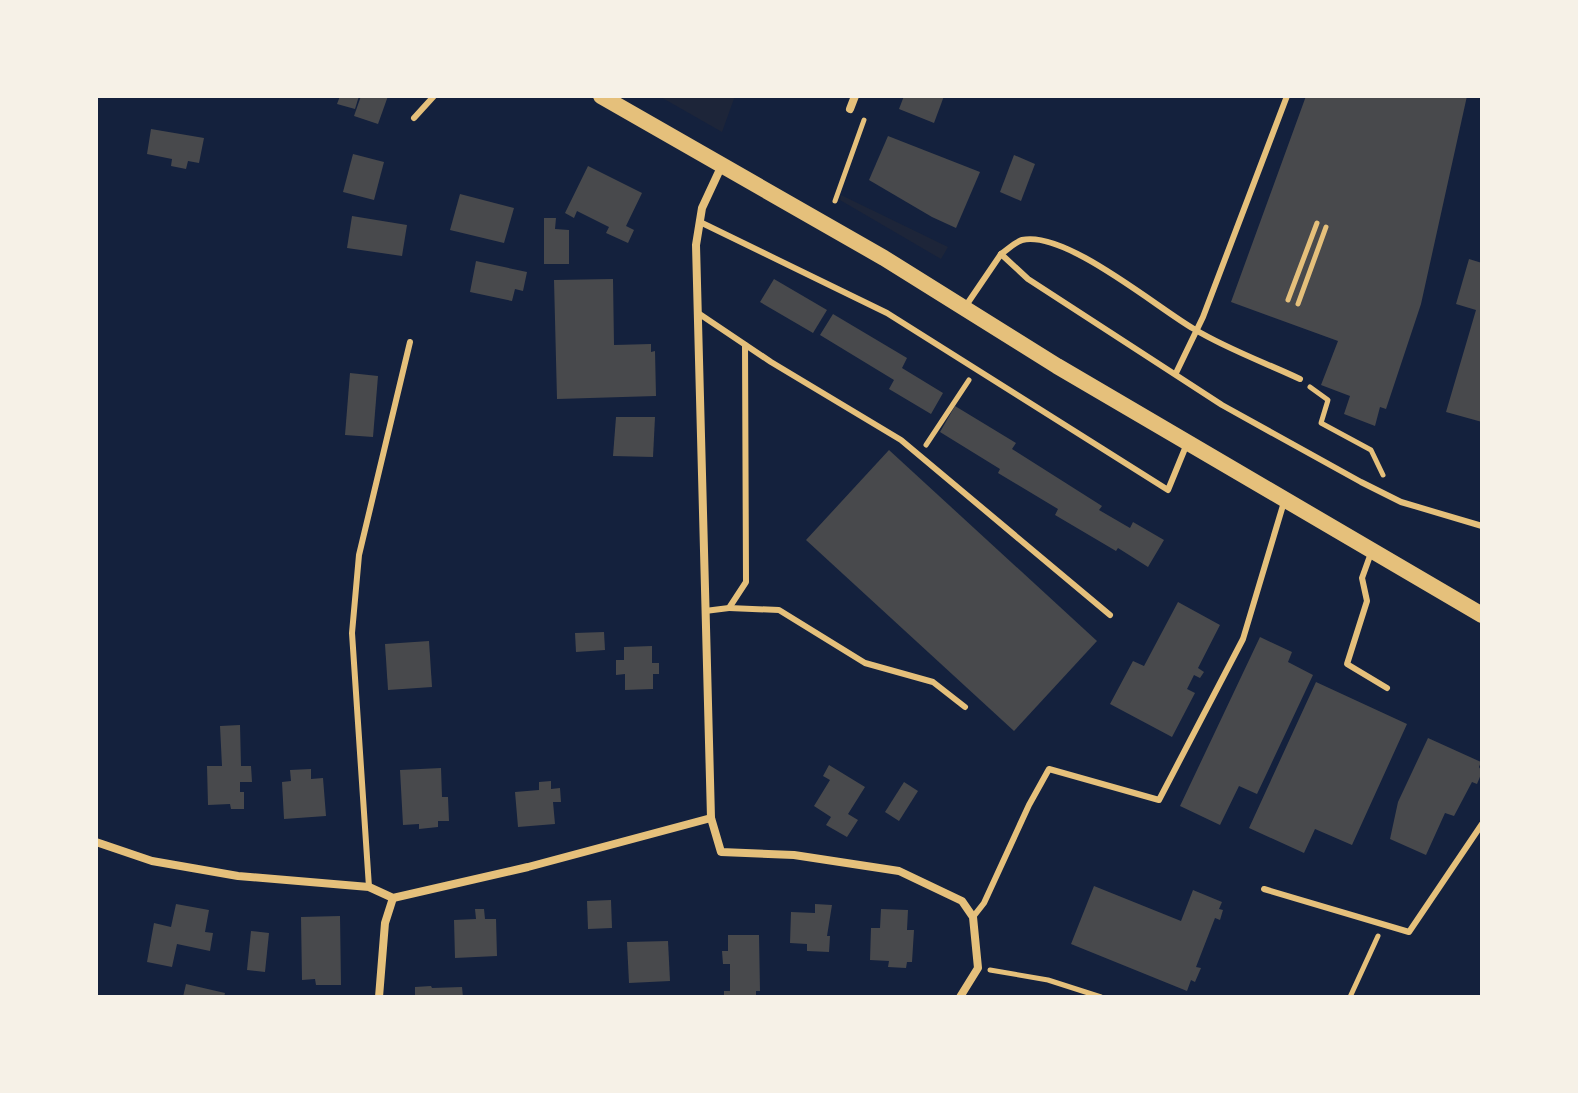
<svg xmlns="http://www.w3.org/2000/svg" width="1578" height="1093" viewBox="0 0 1578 1093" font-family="'Asap Condensed',sans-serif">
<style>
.green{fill:#1d2539}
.building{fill:#48494c}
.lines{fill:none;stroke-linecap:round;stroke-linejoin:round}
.path{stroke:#e5c07b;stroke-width:5}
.service{stroke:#e5c07b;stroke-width:6}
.minor{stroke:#e5c07b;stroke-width:8}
.secondary{stroke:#e5c07b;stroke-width:16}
</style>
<rect width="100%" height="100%" fill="#14213d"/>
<g class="green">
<path d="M659,96H735L722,132Z"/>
<path d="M841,195L948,247L941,259L840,200Z"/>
</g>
<g class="building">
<path d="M340,96H359L355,109L337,104Z"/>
<path d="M361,96H388L378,124L354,116Z"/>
<path d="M904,96H944L934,123L899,109Z"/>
<path d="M1306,96H1467L1421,304L1386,409L1380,407L1375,426L1344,414L1350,396L1321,385L1338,341L1231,302Z"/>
<path d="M151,129L204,138L199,163L188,161L186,169L171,166L172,159L147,154Z"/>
<path d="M888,136L980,172L956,228L932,217L869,180Z"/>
<path d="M353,154L384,162L374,200L343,192Z"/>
<path d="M1014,155L1035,164L1021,201L1000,192Z"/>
<path d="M588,166L642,193L626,226L634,230L628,243L606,233L609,227L577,211L574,218L565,213Z"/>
<path d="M460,194L514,208L504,243L450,230Z"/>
<path d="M352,216L407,225L402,256L347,248Z"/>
<path d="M544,218H556L555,229L569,230V264H544Z"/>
<path d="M1469,259L1482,263V422L1446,412L1476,310L1456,304Z"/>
<path d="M476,261L527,272L523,291L515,289L512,301L470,292Z"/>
<path d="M613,279L614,345L651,344V352L655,351L656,396L557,399L554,280Z"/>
<path d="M774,279L827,310L813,333L760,302Z"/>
<path d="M833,314L907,358L902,368L943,393L931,414L889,389L894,380L820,335Z"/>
<path d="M350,373L378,376L373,437L345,435Z"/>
<path d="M955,406L1016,443L1012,449L1102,506L1099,510L1130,528L1133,522L1164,540L1148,567L1118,548L1116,551L1055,515L1058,509L998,473L1000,469L940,432Z"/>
<path d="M616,417H655L653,457L613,456Z"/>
<path d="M889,450L1097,641L1014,731L806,540Z"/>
<path d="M1178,602L1220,625L1198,668L1204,672L1200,678L1194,675L1187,689L1195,693L1172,737L1110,704L1133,661L1144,666Z"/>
<path d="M604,632L605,650L576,652L575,633Z"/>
<path d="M1260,637L1292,652L1288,662L1313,675L1257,794L1239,786L1220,825L1180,806Z"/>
<path d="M429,641L432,687L388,690L385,644Z"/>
<path d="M652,646V663H659V674H653V689L625,690V674L616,675V660H624V647Z"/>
<path d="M1316,682L1407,724L1352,845L1315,829L1304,853L1249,828Z"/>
<path d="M240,725L241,766H251L252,782H240V792H244V809H231L230,804L208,805L207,766H222L220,726Z"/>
<path d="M1428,738L1481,762L1479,767L1482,772L1477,784L1472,782L1454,816L1445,813L1426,855L1390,839L1398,802Z"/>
<path d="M829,765L865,787L848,814L858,820L847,837L826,825L831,817L814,806L830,780L823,776Z"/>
<path d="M441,768L442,797H448L449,821H438V827L419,829V824L403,825L400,770Z"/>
<path d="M311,769V779L323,778L326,816L284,819L282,782L291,781L290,770Z"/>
<path d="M551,781V789L560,788L561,802H553L555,824L518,827L515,792L539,790V782Z"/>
<path d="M904,782L918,791L899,821L885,812Z"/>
<path d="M1094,886L1181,921L1193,890L1222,902L1219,909L1223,910L1220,920L1215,918L1196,967L1201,968L1195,982L1191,980L1187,991L1071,944Z"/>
<path d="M611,900L612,928L588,929L587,901Z"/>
<path d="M176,904L209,910L205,932L213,933L210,951L177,944L172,967L147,962L154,923L171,927Z"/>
<path d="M815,904L832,905L827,936H830L829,952L807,951V944L790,943L791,912L815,913Z"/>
<path d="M475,909H484L485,919H496L497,956L455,958L454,920L476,919Z"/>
<path d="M881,909L908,910L907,930H914L912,962H907L906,968L888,967L889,961L870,960L871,928H880Z"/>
<path d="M340,916L341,985H316L315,979L302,980L301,917Z"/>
<path d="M251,931L269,933L265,972L247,970Z"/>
<path d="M728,935H759L760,991H756V997H724V991H730V964H723L722,951H728Z"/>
<path d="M668,941L670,981L629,983L627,942Z"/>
<path d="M186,984L225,993L224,997H183Z"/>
<path d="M431,986L432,988L462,987L463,997H415V987Z"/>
</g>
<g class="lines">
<g class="path">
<path d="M835,201L864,120"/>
<path d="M1288,300L1317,223"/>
<path d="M1298,304L1326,227"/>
<path d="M1310,387L1328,400L1321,423L1371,450L1383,475"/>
<path d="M926,445L969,380"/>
<path d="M990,970L1048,980L1101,997"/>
<path d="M1350,997L1378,936"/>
</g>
<g class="service">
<path d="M414,118L434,96"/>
<path d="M700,222L887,313L1168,490L1186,446"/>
<path d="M1001,254C1007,250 1015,242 1022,240C1065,230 1156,307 1194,329C1227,349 1266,363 1300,379"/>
<path d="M965,307L1001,254L1028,279L1222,405L1361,482L1401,502L1482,526"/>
<path d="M698,313L771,362L901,440L1110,615"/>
<path d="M1176,373L1203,317L1287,96"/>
<path d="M1371,553L1362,578L1367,601L1347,664L1387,688"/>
<path d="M729,608L779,610L865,663L933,682L965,707"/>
<path d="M705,611L729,608L746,582L745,345"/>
<path d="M369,887L352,633L359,555L410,342"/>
<path d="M1264,889L1409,932L1482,824"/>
<path d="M973,917L984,903L1029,805L1049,769L1159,800L1243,639L1284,502"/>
</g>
<g class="minor">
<path d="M850,109L855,96"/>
<path d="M722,165L702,208L696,245L711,818L721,852L794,855L899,871L962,901L973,917L978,968L960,997"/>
<path d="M96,842L152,861L238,876L369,887L393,898L528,867L711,818"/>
<path d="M379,997L385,923L393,898"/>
</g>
<path class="secondary" d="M601,96L884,258L1057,366L1482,615"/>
</g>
<rect width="1578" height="1093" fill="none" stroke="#f6f1e7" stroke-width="196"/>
</svg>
